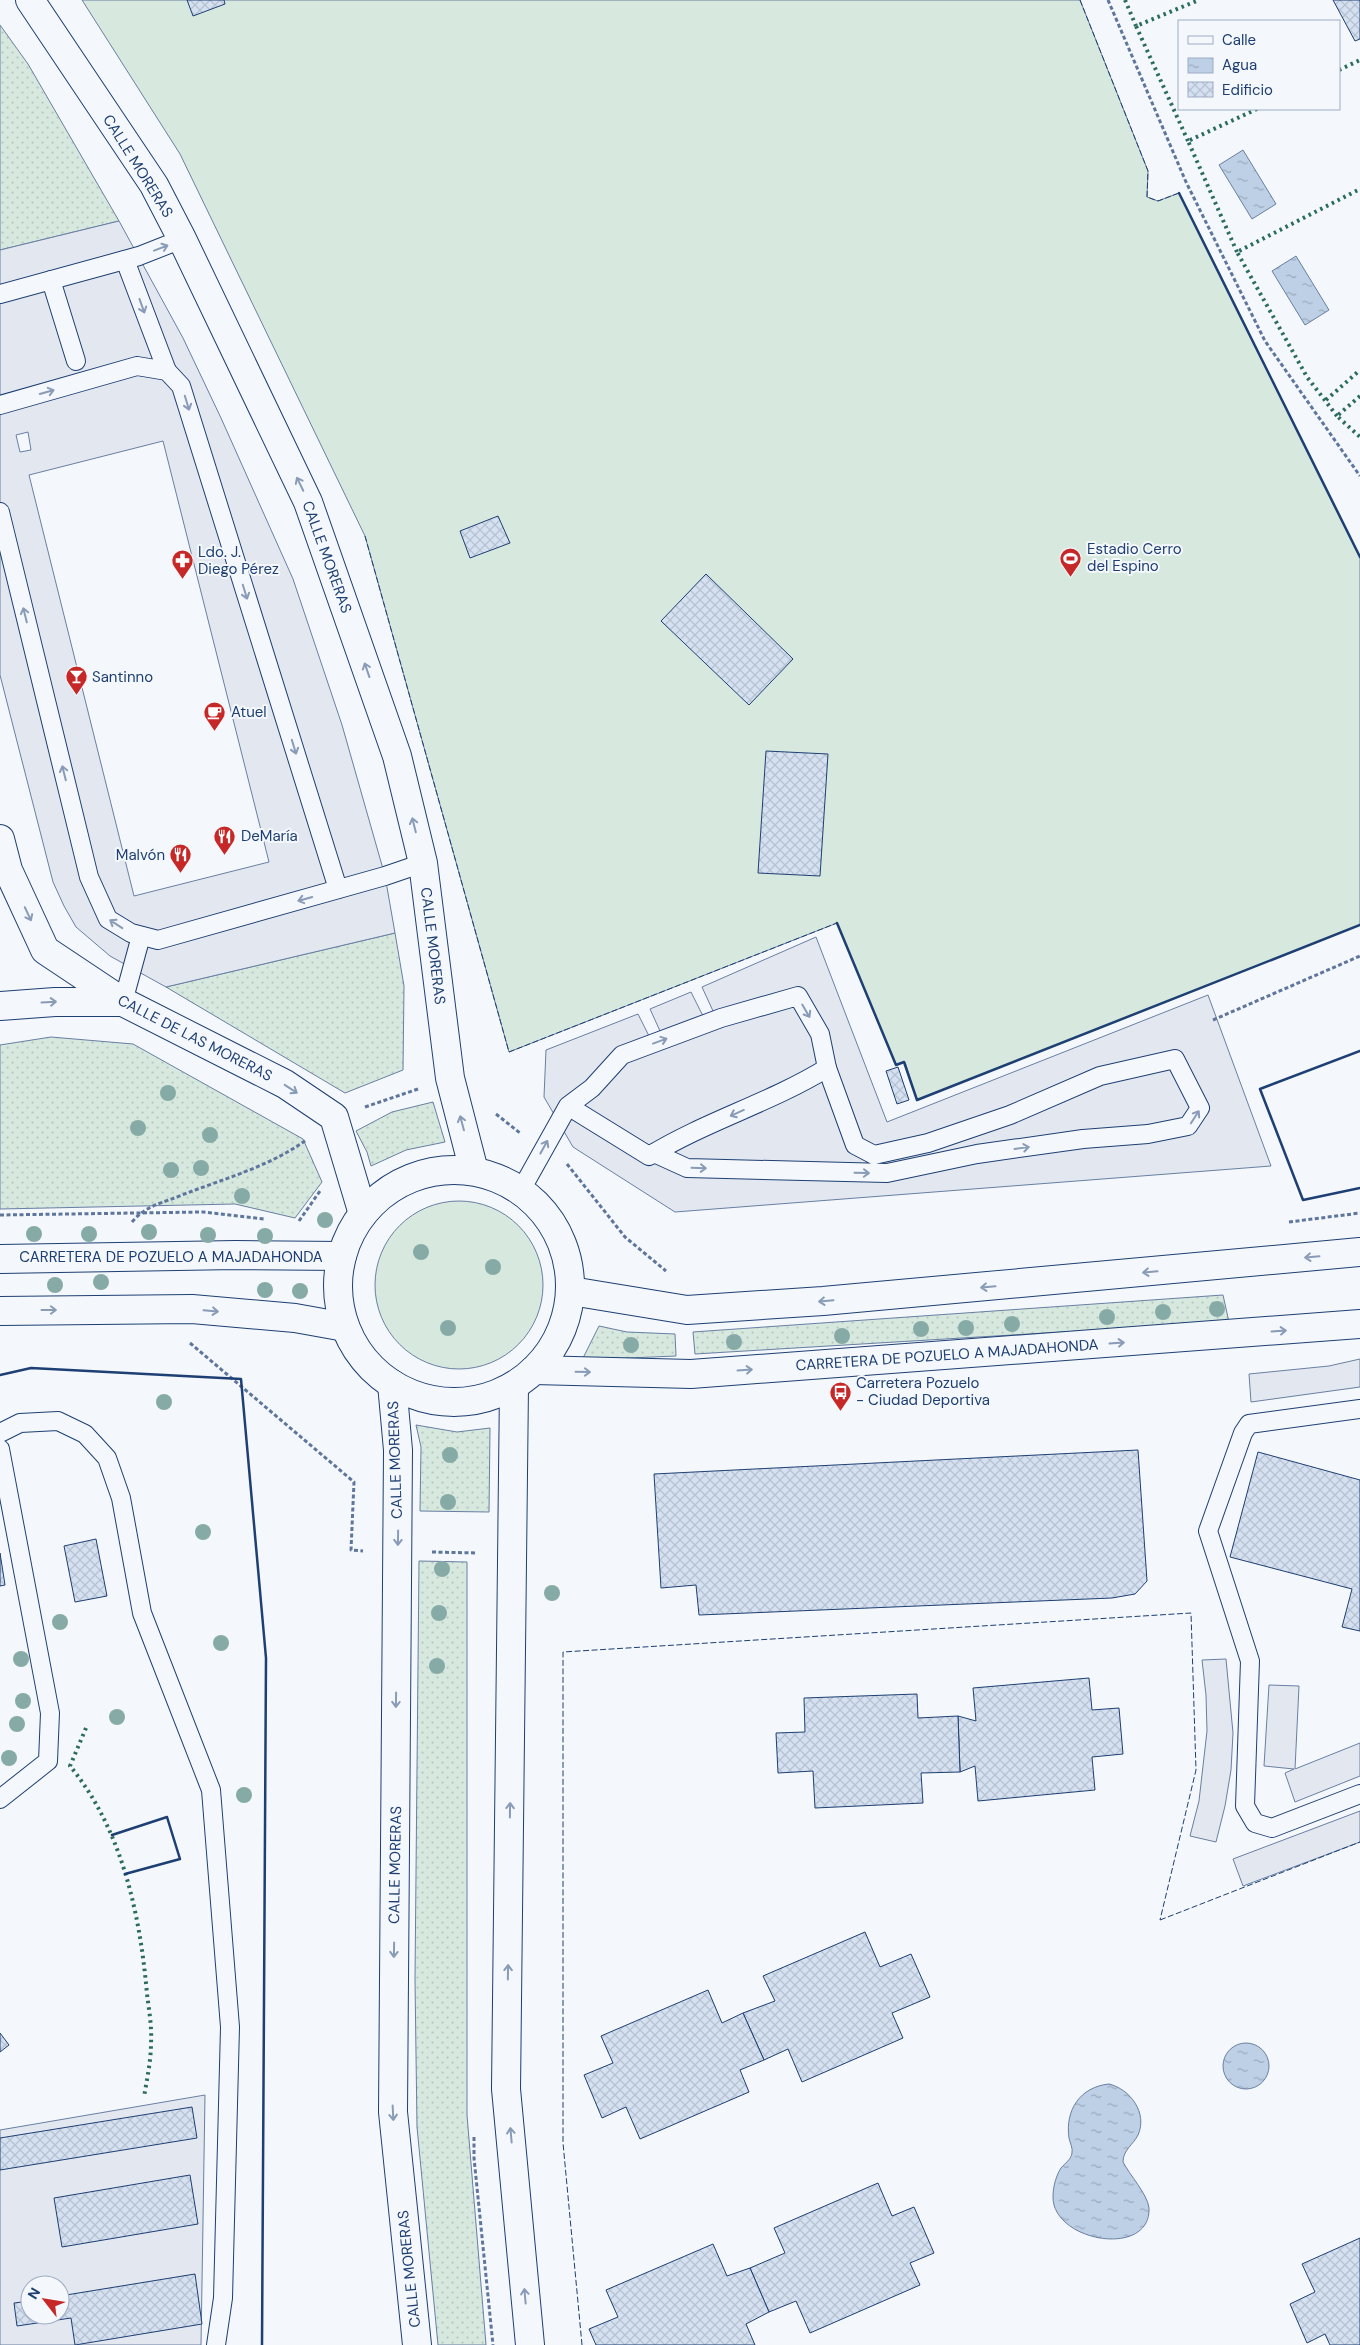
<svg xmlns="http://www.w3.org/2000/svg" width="1360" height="2345" viewBox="0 0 1360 2345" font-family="'DM Sans',sans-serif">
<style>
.grass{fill:url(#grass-dots);stroke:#687fa3}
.garden{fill:#d7e8df;stroke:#687fa3}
.parking{fill:#e3e8f0;stroke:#687fa3;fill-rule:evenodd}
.water{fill:url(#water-ripples);stroke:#687fa3}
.building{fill:url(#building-cross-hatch);stroke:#1d3f73}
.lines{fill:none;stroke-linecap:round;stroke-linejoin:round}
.service-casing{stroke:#1d3f73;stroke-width:20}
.minor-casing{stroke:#1d3f73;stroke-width:30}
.tertiary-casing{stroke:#1d3f73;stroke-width:30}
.path{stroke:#5e769c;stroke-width:3;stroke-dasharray:4 2.5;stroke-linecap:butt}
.service{stroke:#f4f7fb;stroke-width:18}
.minor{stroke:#f4f7fb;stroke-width:28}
.tertiary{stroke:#f4f7fb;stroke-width:28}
.hedge{stroke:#2c6c60;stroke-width:4;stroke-dasharray:2.5 4;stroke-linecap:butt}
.fence{stroke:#1d3f73;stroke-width:1;stroke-dasharray:6 2.5;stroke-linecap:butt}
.wall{stroke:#1d3f73;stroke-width:2.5}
.tree{fill:#86aba6}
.oneway{stroke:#889bb7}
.labels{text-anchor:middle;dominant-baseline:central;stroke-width:4;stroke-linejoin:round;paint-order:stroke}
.street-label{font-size:15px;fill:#1d3f73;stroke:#f4f7fb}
.poi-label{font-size:15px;fill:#1d3f73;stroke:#f4f7fb;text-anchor:start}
</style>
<defs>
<pattern id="grass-dots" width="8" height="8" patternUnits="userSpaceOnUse" patternTransform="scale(1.25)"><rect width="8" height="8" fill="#d7e8df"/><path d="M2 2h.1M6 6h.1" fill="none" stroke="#b8c8c3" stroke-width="1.8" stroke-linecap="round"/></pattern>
<pattern id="water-ripples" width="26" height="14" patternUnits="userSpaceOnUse" patternTransform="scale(1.25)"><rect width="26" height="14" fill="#bed0e5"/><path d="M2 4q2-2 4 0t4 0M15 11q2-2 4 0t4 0" fill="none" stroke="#9aaabe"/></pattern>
<pattern id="building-cross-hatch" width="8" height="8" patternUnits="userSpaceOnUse" patternTransform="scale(1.25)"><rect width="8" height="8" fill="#d5e0f0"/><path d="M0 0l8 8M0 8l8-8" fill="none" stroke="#b6c1d1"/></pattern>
</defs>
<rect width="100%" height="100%" fill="#f4f7fb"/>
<g class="grass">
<path d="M0,25L28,64L119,221L0,250Z"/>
<path d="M395,933L404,986L403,1070L345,1093L166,987Z"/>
<path d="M51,1037L133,1044L303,1139L322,1182L295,1218L235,1204L0,1209V1045Z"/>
<path d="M433,1102L445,1142L406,1150L371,1166L367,1152L356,1131L392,1112Z"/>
<path d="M1223,1295L1229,1322L695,1354L693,1332Z"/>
<path d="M599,1326L627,1332L675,1334L676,1356L582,1360Z"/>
<path d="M416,1425L457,1432L490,1428L489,1512L420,1511L421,1447Z"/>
<path d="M419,1561L467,1562V2115L486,2345H438L417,2127L415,1979Z"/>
</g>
<g class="garden">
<path d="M82,0H1080L1148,171L1147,197L1158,201L1179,193L1360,557V925L917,1100L905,1062L896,1065L837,923L509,1052L365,536L180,154Z"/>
<circle cx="459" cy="1285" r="84"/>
</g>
<g class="parking">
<path d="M119,221L183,338L221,418L293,579L342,725L385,876L395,933L166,987L110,956L76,927L64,906L53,882L0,675V250ZM28,432L31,450L20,452L16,435ZM163,441L269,862L134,896L29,475Z"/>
<path d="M816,937L887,1122L1208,995L1271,1166L675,1212L573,1147L544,1097L546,1050L638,1014L649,1036L660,1031L650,1009L691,992L703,1016L713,1011L702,987Z"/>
<path d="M1360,1359V1387L1251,1402L1249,1374L1329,1366Z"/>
<path d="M1226,1659L1233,1733L1231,1770L1225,1806L1216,1842L1190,1836L1199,1801L1207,1731L1206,1695L1202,1660Z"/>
<path d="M1269,1685L1299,1686L1295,1769L1360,1743V1776L1295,1802L1285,1773L1294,1769L1264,1766Z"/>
<path d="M1360,1811V1842L1243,1886L1233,1859Z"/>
<path d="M205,2095L201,2345H0V2130ZM30,2285H60V2315H30Z"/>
</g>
<g class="water">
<path d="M1243,150L1276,204L1252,219L1219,165Z"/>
<path d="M1296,256L1329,310L1305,325L1272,271Z"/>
<circle cx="1246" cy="2066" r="23"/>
<path d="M1109,2084C1130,2089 1148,2113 1138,2135C1133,2145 1123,2150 1123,2162C1129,2174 1148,2195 1149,2208C1151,2255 1065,2244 1054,2205C1051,2194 1055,2177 1061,2168C1065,2163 1071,2160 1072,2153C1073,2148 1070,2143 1069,2138C1065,2110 1080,2087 1109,2084Z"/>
</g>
<g class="building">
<path d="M187,0H224L225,4L193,16Z"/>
<path d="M1333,0H1360V39L1355,41Z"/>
<path d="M498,516L510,543L470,558L460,531Z"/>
<path d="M706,574L793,659L749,705L661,621Z"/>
<path d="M766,751L828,754L820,876L758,873Z"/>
<path d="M898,1067L909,1100L897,1104L886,1071Z"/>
<path d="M1138,1450L1147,1581L1135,1594L1112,1598L699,1615L696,1585L661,1588L654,1474Z"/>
<path d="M1258,1452L1360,1480V1631L1342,1627L1352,1589L1230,1557Z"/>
<path d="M96,1539L107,1596L75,1602L64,1546Z"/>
<path d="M0,1553L5,1585L0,1586Z"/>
<path d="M1089,1678L1092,1710L1119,1708L1123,1754L1092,1757L1095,1790L978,1801L975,1766L960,1772L958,1716L976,1721L973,1688Z"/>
<path d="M917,1694L918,1718L958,1716L960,1772L921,1773L923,1803L815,1808L813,1771L778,1773L776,1733L805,1732L804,1698Z"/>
<path d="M865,1932L880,1967L911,1954L930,1997L892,2013L903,2038L802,2082L788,2049L764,2060L743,2013L775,2001L763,1976Z"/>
<path d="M708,1990L722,2023L743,2013L764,2060L740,2070L749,2092L640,2139L626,2107L602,2118L584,2075L613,2063L601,2036Z"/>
<path d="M0,2033L9,2045L0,2052Z"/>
<path d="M192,2107L197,2138L0,2170V2138Z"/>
<path d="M190,2175L198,2224L62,2247L54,2198Z"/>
<path d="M878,2183L892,2216L914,2207L934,2253L910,2263L920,2285L810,2333L796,2301L769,2312L750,2268L785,2253L774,2228Z"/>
<path d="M1360,2238V2345H1330L1325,2334L1307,2343L1290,2304L1315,2292L1302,2264Z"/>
<path d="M713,2244L727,2276L750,2268L769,2312L746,2324L755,2345H596L589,2329L618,2317L606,2290Z"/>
<path d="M195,2274L202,2324L75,2345L71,2318L17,2326L14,2303L30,2301V2315H60V2296Z"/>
</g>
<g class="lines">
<defs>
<g id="service">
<path d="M125,260L167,371"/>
<path d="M51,280L76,361"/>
<path d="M0,294L139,256L182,239"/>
<path d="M0,405L137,366L167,371L181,386L338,889"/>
<path d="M0,512L89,877L108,919L131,933L158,940L385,876L423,863"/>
<path d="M123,1002L141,936"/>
<path d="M654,1153L687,1168L887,1173L977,1154L1083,1139L1148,1134L1188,1126L1200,1108L1175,1059L1100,1076L1010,1115L928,1143L874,1155L855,1145L827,1068"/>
<path d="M521,1190L568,1106L592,1088L622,1055L721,1018L798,996L820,1034L827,1068C770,1103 706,1121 649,1156L568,1106"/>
<path d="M1360,1409L1249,1424L1243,1433L1208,1531L1250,1661L1245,1806L1255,1823L1272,1828L1360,1794"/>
<path d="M0,1433L20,1423L58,1421L85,1434L107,1458L121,1498L142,1613L211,1790L230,2027L223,2298L216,2345"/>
<path d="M0,1449L50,1713L48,1761L0,1799"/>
</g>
<g id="minor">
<path d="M30,0L154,185L182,239L308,502L397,756L423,863L450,1078L474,1171"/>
<path d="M0,839L8,870L45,950L123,1002L285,1084L334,1117L363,1214"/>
<path d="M0,1006L55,1002H123"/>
<path d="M0,1259L236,1255L342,1256"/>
<path d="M0,1311L192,1309L295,1318L345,1327"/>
<path d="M392,1384L398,1450L393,2112L417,2345"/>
<path d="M514,1386L506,2089L530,2345"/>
</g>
<g id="tertiary">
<circle cx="454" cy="1286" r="116"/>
<path d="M571,1291L687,1310L823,1301L1360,1252"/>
<path d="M534,1370L691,1374L1360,1324"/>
</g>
</defs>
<use href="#service" class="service-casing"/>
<use href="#minor" class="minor-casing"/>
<use href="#tertiary" class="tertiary-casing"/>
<g class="path">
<path d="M1108,0L1186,182L1265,341L1360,476"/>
<path d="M1213,1020L1360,956"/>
<path d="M365,1107L418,1089"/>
<path d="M496,1114L520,1133"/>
<path d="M567,1164L625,1237L666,1271"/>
<path d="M0,1215L203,1212L264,1219"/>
<path d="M299,1221L320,1191"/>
<path d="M132,1222C146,1205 163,1203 182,1195C223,1179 271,1166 306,1140"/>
<path d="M1289,1222L1360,1213"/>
<path d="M190,1343L354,1482L351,1550L363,1551"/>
<path d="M432,1552L477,1553"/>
<path d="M474,2137V2158L493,2345"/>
</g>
<use href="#service" class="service"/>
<use href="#minor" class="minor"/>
<use href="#tertiary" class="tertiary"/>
<g class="hedge">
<path d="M1125,0L1136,26"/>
<path d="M1339,70L1360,60"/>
<path d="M1188,141L1136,26L1199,0"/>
<path d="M1237,252L1188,141L1257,109"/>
<path d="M1360,396L1337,416L1360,437"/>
<path d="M1326,400L1360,370"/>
<path d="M1337,416L1307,377L1237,252L1360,189"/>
<path d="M86,1728L70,1766C122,1829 140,1914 147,1994C149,2010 152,2027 151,2043C151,2061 147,2079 144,2097"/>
</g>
<g class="fence">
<path d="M1080,0L1148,171L1147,197L1158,201L1179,193"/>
<path d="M365,536L509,1052L837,923"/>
<path d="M1160,1920L1360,1842"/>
<path d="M582,2345L563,2143V1652L1191,1613L1196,1770L1160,1920"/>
</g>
<g class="wall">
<path d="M1179,193L1360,557"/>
<path d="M837,923L896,1065L904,1062L917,1100L1360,925"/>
<path d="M1360,1051L1260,1089L1303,1200L1360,1188"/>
<path d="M0,1375L31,1368L241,1379L266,1658L262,2345"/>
<path d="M112,1835L167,1817L180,1859L125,1874"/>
</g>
</g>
<g class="tree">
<circle cx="168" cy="1093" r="8"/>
<circle cx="138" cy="1128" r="8"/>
<circle cx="210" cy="1135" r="8"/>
<circle cx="201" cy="1168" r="8"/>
<circle cx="171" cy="1170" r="8"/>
<circle cx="242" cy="1196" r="8"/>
<circle cx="325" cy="1220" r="8"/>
<circle cx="149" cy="1232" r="8"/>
<circle cx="34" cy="1234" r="8"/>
<circle cx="89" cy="1234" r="8"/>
<circle cx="208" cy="1235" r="8"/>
<circle cx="265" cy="1236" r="8"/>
<circle cx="421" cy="1252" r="8"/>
<circle cx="493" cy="1267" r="8"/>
<circle cx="101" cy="1282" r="8"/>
<circle cx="55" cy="1285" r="8"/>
<circle cx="265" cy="1290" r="8"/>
<circle cx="300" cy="1291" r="8"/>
<circle cx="1217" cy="1309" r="8"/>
<circle cx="1163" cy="1312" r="8"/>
<circle cx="1107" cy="1317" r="8"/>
<circle cx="1012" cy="1324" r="8"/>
<circle cx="448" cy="1328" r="8"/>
<circle cx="966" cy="1328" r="8"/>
<circle cx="921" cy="1329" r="8"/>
<circle cx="842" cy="1336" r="8"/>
<circle cx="734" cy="1342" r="8"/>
<circle cx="631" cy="1345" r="8"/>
<circle cx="164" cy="1402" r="8"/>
<circle cx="450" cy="1455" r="8"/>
<circle cx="448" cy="1502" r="8"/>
<circle cx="203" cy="1532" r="8"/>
<circle cx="442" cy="1569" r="8"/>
<circle cx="552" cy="1593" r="8"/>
<circle cx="439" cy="1613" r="8"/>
<circle cx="60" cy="1622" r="8"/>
<circle cx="221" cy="1643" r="8"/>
<circle cx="21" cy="1659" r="8"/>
<circle cx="437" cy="1666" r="8"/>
<circle cx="23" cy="1701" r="8"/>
<circle cx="117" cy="1717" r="8"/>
<circle cx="17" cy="1724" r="8"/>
<circle cx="9" cy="1758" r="8"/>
<circle cx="244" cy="1795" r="8"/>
</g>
<defs><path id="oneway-shaft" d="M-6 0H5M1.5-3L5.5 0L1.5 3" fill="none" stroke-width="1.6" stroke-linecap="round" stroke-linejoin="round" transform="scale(1.25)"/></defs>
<g class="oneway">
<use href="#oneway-shaft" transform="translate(161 248) rotate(-21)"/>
<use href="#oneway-shaft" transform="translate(142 306) rotate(70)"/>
<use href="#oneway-shaft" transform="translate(47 392) rotate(-16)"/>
<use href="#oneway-shaft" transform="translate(187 403) rotate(73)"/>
<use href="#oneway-shaft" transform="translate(300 484) rotate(-116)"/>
<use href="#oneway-shaft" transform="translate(245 592) rotate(73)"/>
<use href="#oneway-shaft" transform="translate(25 615) rotate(-104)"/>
<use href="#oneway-shaft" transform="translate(367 670) rotate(-109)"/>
<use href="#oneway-shaft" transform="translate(294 747) rotate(73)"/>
<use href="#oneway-shaft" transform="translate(64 773) rotate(-104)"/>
<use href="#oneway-shaft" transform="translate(414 825) rotate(-104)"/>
<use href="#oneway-shaft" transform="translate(305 899) rotate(164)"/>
<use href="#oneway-shaft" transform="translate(28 914) rotate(65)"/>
<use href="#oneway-shaft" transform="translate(116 924) rotate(-147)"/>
<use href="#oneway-shaft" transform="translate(49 1002) rotate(-3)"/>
<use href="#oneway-shaft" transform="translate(806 1011) rotate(60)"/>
<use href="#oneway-shaft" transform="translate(660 1041) rotate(-20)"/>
<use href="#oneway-shaft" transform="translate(291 1089) rotate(33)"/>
<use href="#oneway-shaft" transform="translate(737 1113) rotate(156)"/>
<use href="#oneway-shaft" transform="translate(1195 1117) rotate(-57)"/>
<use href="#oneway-shaft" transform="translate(462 1123) rotate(-105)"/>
<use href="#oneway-shaft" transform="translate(544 1147) rotate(-61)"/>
<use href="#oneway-shaft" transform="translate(1022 1148) rotate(-8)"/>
<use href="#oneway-shaft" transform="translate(699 1168) rotate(2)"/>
<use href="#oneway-shaft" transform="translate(862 1173) rotate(1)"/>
<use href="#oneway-shaft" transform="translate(1312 1257) rotate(175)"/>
<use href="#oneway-shaft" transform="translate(1150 1272) rotate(175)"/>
<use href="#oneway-shaft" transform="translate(988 1287) rotate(175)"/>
<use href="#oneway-shaft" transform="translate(826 1301) rotate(175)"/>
<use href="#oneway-shaft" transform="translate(49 1310)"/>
<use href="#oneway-shaft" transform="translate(211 1311) rotate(5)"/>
<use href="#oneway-shaft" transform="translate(1279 1331) rotate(-4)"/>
<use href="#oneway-shaft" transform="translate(1117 1343) rotate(-4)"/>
<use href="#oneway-shaft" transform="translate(745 1370) rotate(-4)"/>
<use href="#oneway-shaft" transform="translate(583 1372) rotate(1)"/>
<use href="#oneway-shaft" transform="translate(398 1538) rotate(91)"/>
<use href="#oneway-shaft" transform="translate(396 1700) rotate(91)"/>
<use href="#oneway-shaft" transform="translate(510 1810) rotate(-89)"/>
<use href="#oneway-shaft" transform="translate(394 1950) rotate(91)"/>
<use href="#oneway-shaft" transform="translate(508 1972) rotate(-89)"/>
<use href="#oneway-shaft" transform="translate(393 2113) rotate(87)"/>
<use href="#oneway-shaft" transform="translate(511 2135) rotate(-95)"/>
<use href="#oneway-shaft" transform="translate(525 2296) rotate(-95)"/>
</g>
<defs>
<symbol id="stadium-pin" viewBox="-11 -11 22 30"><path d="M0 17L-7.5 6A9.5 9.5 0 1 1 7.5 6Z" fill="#c62828" stroke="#f4f7fb"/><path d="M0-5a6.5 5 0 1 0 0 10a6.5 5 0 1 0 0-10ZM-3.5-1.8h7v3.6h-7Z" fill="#fff"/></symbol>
<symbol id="pharmacy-pin" viewBox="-11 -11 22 30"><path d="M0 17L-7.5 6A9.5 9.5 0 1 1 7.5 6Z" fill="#c62828" stroke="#f4f7fb"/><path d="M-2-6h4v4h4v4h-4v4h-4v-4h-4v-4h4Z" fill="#fff"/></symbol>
<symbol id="bar-pin" viewBox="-11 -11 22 30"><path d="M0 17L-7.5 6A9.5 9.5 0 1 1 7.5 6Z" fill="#c62828" stroke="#f4f7fb"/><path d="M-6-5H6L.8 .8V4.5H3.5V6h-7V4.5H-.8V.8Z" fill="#fff"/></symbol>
<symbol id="cafe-pin" viewBox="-11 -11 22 30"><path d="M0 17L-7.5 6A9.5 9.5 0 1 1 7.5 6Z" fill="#c62828" stroke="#f4f7fb"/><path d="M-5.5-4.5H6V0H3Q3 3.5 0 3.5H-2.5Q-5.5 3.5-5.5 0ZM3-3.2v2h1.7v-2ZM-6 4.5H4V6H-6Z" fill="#fff"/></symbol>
<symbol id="restaurant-pin" viewBox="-11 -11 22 30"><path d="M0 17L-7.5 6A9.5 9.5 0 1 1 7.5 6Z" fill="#c62828" stroke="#f4f7fb"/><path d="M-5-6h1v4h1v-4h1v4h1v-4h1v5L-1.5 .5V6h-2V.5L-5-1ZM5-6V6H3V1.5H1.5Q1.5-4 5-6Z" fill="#fff"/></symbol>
<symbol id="bus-pin" viewBox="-11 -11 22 30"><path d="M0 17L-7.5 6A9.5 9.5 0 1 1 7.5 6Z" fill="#c62828" stroke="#f4f7fb"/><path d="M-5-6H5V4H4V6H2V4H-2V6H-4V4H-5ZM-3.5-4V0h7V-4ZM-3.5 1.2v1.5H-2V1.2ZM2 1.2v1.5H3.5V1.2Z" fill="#fff"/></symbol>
</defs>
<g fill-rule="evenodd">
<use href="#stadium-pin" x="1058" y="546" width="25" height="34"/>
<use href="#pharmacy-pin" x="170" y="548" width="25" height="34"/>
<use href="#bar-pin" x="64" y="664" width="25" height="34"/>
<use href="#cafe-pin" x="202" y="700" width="25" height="34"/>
<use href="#restaurant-pin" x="212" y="824" width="25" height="34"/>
<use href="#restaurant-pin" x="168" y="842" width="25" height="34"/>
<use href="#bus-pin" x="828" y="1380" width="25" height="34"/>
</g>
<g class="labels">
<g class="street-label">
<text transform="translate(138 166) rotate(58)">CALLE MORERAS</text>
<text transform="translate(327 557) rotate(70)">CALLE MORERAS</text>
<text transform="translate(433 946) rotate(83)">CALLE MORERAS</text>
<text transform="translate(195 1038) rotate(27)">CALLE DE LAS MORERAS</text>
<text x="171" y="1257">CARRETERA DE POZUELO A MAJADAHONDA</text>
<text transform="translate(947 1355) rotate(-4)">CARRETERA DE POZUELO A MAJADAHONDA</text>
<text transform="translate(395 1460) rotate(-92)">CALLE MORERAS</text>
<text transform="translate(395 1865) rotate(-89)">CALLE MORERAS</text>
<text transform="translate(409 2269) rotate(-96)">CALLE MORERAS</text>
</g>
<g class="poi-label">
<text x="1087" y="549">Estadio Cerro<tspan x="1087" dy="17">del Espino</tspan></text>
<text x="198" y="552">Ldo. J.<tspan x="198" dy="17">Diego Pérez</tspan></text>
<text x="92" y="677">Santinno</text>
<text x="231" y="712">Atuel</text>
<text x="241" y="836">DeMaría</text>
<text x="165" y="855" text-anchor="end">Malvón</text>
<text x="856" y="1383">Carretera Pozuelo<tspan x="856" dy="17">- Ciudad Deportiva</tspan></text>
</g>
</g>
<rect x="1178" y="20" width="162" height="90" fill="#f4f7fb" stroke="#9eadc5"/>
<rect x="1188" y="36" width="25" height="8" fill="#f4f7fb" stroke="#9eadc5"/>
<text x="1222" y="45" font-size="15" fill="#1d3f73">Calle</text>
<rect x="1188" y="58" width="25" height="15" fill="url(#water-ripples)" stroke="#9eadc5"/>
<text x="1222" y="70" font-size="15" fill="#1d3f73">Agua</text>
<rect x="1188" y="82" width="25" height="15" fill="url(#building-cross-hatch)" stroke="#9eadc5"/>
<text x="1222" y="95" font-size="15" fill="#1d3f73">Edificio</text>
<g transform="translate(45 2300) rotate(301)"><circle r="24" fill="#f4f7fb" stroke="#9eadc5"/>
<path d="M0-4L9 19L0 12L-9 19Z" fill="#c62828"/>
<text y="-8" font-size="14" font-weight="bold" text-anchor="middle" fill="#1d3f73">N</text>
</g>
</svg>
